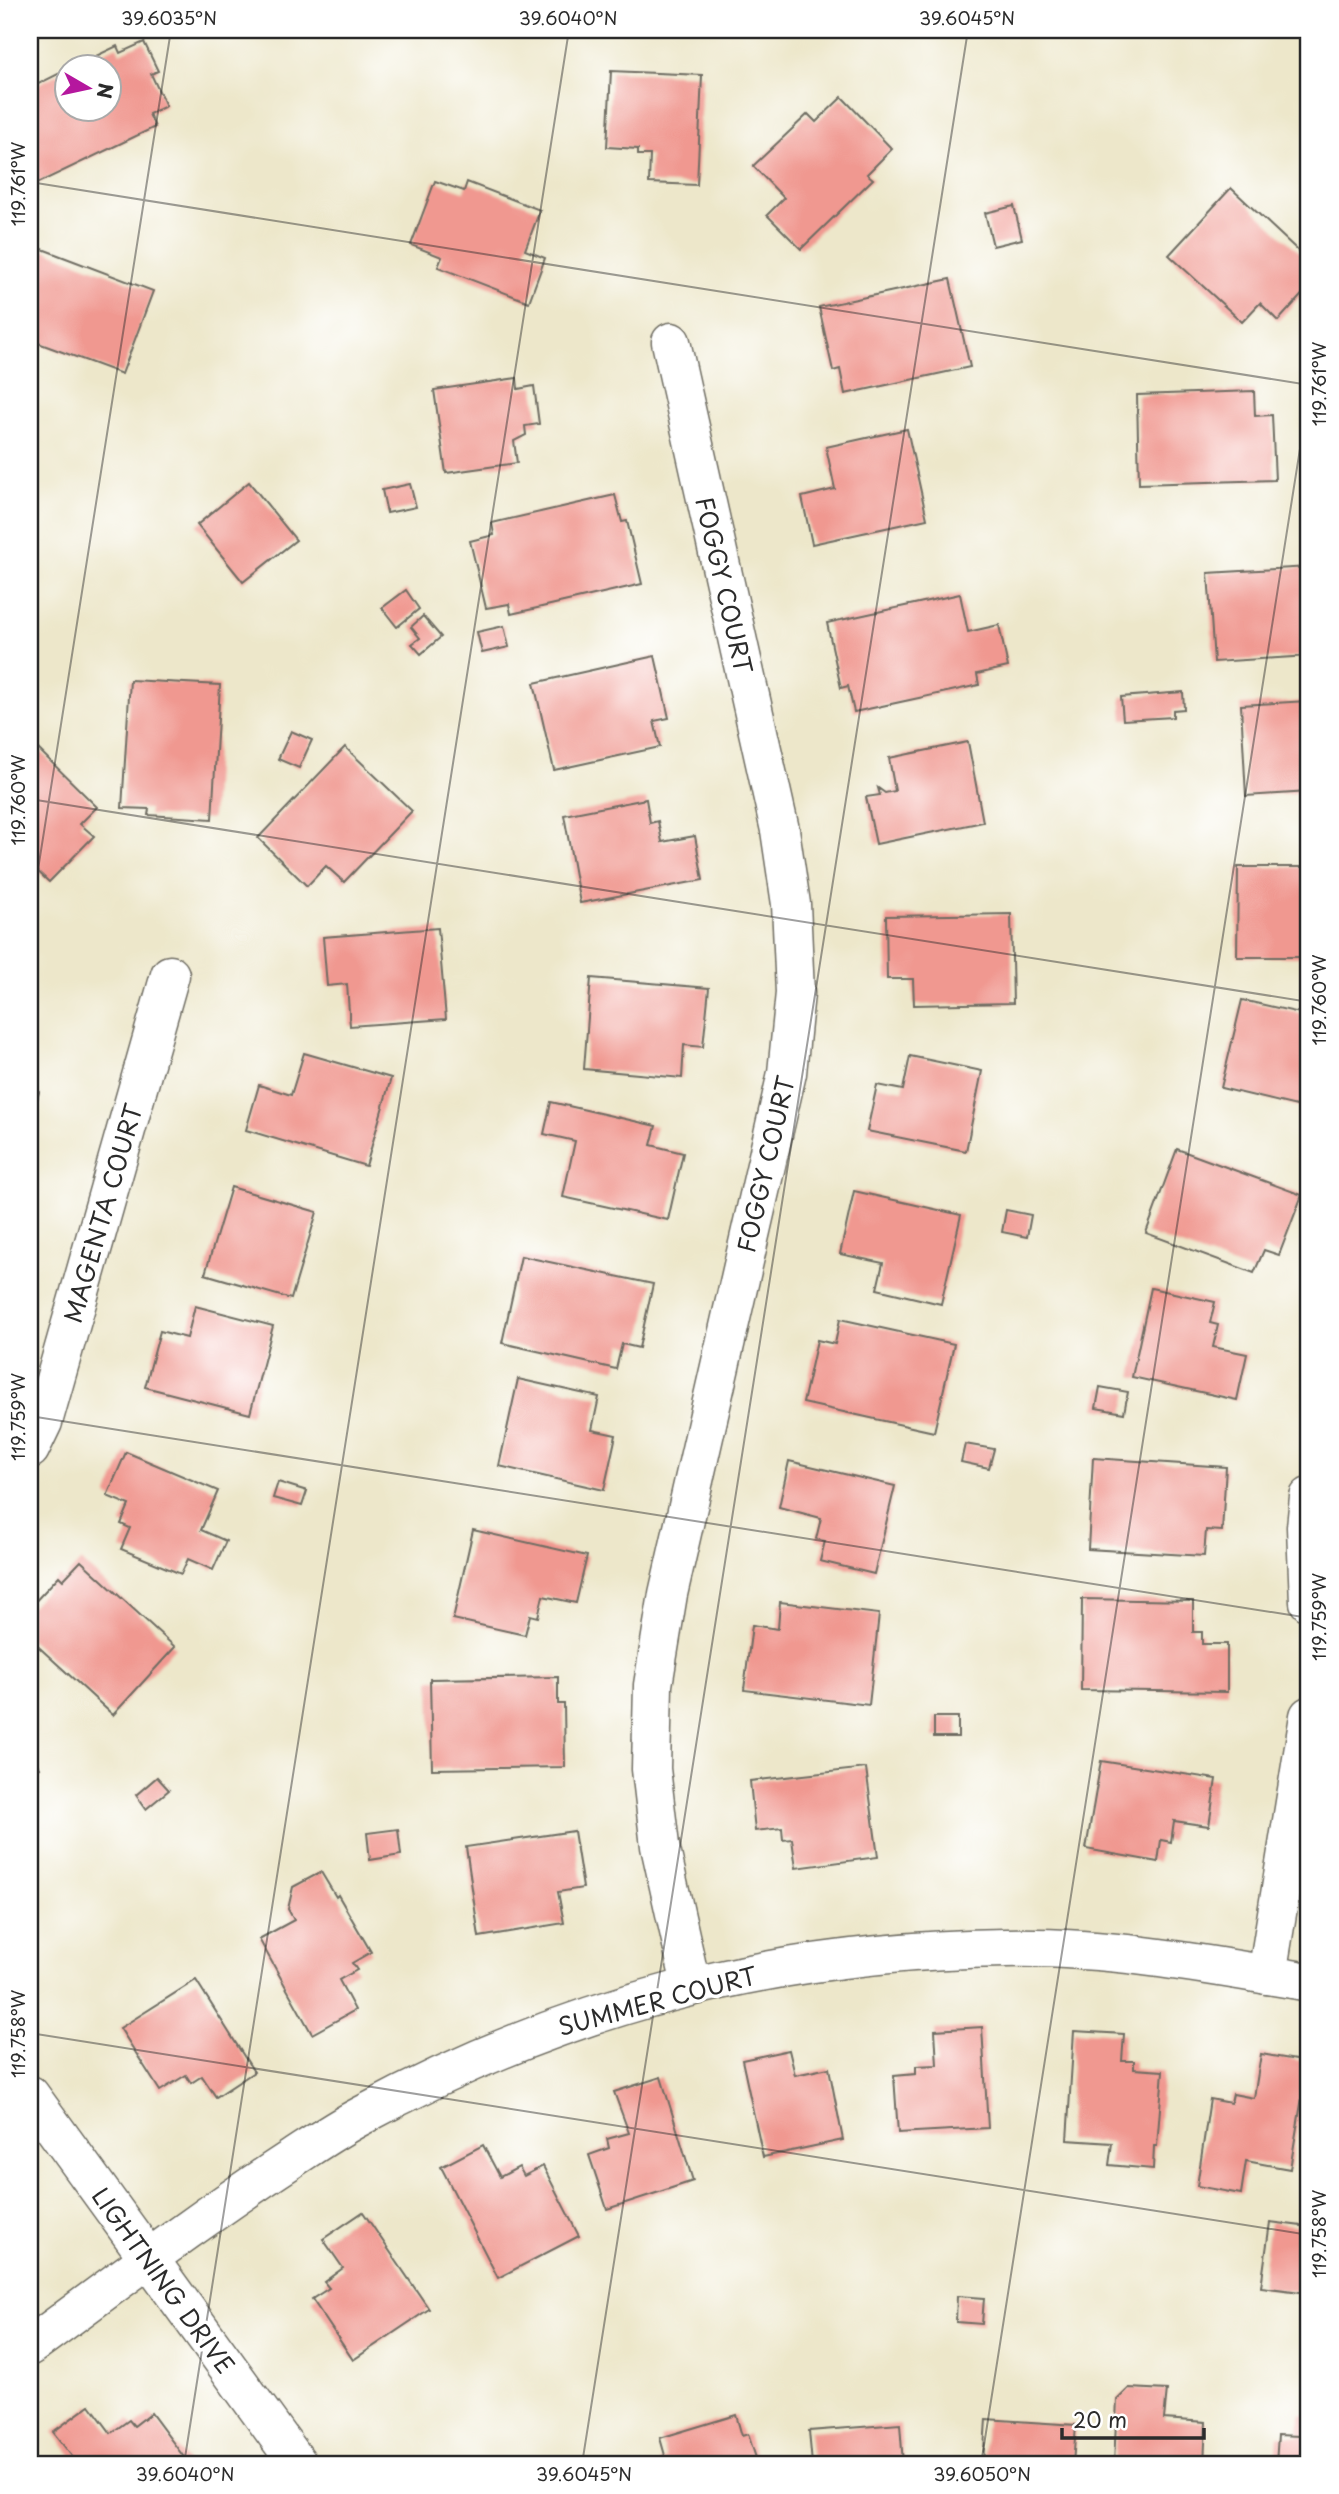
<svg xmlns="http://www.w3.org/2000/svg" width="1339" height="2494" viewBox="0 0 1339 2494" font-family="'Playpen Sans',sans-serif">
<style>
.building{fill:#f09890}
.lines{fill:none;stroke-linecap:round;stroke-linejoin:round}
.minor-casing{stroke:#6f6d63;stroke-width:41}
.secondary-casing{stroke:#6f6d63;stroke-width:41}
.minor{stroke:#fff;stroke-width:38}
.secondary{stroke:#fff;stroke-width:38}
.ticks{fill:none;stroke:#2b2b2b;stroke-width:2;stroke-opacity:0.45}
.labels{text-anchor:middle;dominant-baseline:central;stroke-width:7;stroke-linejoin:round;paint-order:stroke}
.street-label{font-size:24px;fill:#2b2b2b;stroke:#fff}
.neatline{fill:none;stroke:#2b2b2b;stroke-width:2.5}
.ticks-label{font-size:18px;text-anchor:middle;fill:#2b2b2b}
</style>
<rect width="100%" height="100%" fill="#fff"/>
<filter id="ink" filterUnits="userSpaceOnUse"><feTurbulence type="fractalNoise" baseFrequency=".0143" numOctaves="2"/><feDisplacementMap in="SourceGraphic" scale="14" xChannelSelector="R" yChannelSelector="G"/><feConvolveMatrix kernelMatrix="1 2 1 2 8 2 1 2 1" color-interpolation-filters="sRGB"/></filter>
<filter id="wash" filterUnits="userSpaceOnUse"><feTurbulence type="fractalNoise" baseFrequency=".00686" numOctaves="4" result="noise"/><feDisplacementMap in="SourceGraphic" scale="28" xChannelSelector="R" yChannelSelector="G"/><feGaussianBlur stdDeviation="1.57" result="paint"/><feColorMatrix in="noise" values="0 0 0 0 0 0 0 0 0 0 0 0 0 0 0 0 0 1.4 0 .05"/><feComposite in="paint" operator="in"/></filter>
<g filter="url(#wash)">
<rect width="100%" height="100%" fill="#ede7ca"/>
<g id="blocks">
<g class="building">
<path d="M144,42L158,71L151,74L166,106L149,114L155,127L34,185L30,175V88L66,70V108H108V66H75L117,46L120,53Z"/>
<path d="M611,71L702,75L697,185L649,183L650,155H638V149L607,147Z"/>
<path d="M842,97L892,149L867,174L873,179L801,249L767,215L784,198L753,166L808,114L816,122Z"/>
<path d="M435,181L464,191L467,182L540,210L525,250L545,258L529,302L438,267L442,257L411,245Z"/>
<path d="M1231,188L1309,261V287L1278,321L1260,303L1242,322L1169,255Z"/>
<path d="M1014,206L1022,239L993,246L985,213Z"/>
<path d="M37,247L153,291L122,374L30,340V266Z"/>
<path d="M950,279L970,367L845,394L840,369L833,371L819,307Z"/>
<path d="M517,378L518,389L534,386L539,424L525,426L526,435L514,441L517,463L446,473L434,390Z"/>
<path d="M1254,391L1255,416L1272,415L1275,480L1139,484L1137,395Z"/>
<path d="M907,429L927,519L812,544L802,497L835,489L826,447Z"/>
<path d="M249,482L296,540L243,582L197,525Z"/>
<path d="M410,484L416,507L387,513L382,490Z"/>
<path d="M615,495L622,522L627,521L642,584L511,614L509,604L486,608L470,541L494,535L492,523Z"/>
<path d="M1309,567V656L1214,662L1208,573Z"/>
<path d="M406,590L419,609L397,627L382,608Z"/>
<path d="M960,594L968,632L999,625L1008,667L977,674L979,685L854,712L848,686L841,688L827,623Z"/>
<path d="M423,616L441,637L421,654L412,644L420,638L411,627Z"/>
<path d="M504,626L509,647L482,653L477,632Z"/>
<path d="M655,656L669,718L654,721L660,747L554,770L534,683Z"/>
<path d="M130,680L220,685L212,819L148,815L149,809L122,808Z"/>
<path d="M1183,692L1184,709L1173,710V717L1123,720L1121,697Z"/>
<path d="M1307,701L1309,726V792L1246,796L1241,705Z"/>
<path d="M291,731L312,740L299,768L278,759Z"/>
<path d="M30,741L97,807L80,824L94,836L49,882L30,864Z"/>
<path d="M968,742L983,822L876,844L866,797L880,795L878,788L885,793L895,791L889,758Z"/>
<path d="M345,747L412,811L344,882L326,866L307,886L258,838Z"/>
<path d="M646,799L650,823L658,821L662,842L695,836L703,880L580,903L564,815Z"/>
<path d="M1238,867H1309V957H1237Z"/>
<path d="M1011,914L1013,1003L914,1005L913,979H887L886,916Z"/>
<path d="M438,928L446,1019L350,1026L347,984L327,986L323,937Z"/>
<path d="M591,978L709,988L703,1047L684,1045L682,1078L584,1069Z"/>
<path d="M1242,1000L1309,1015V1109L1221,1088Z"/>
<path d="M304,1053L391,1078L366,1166L246,1130L259,1085L291,1095Z"/>
<path d="M910,1056L982,1071L966,1151L867,1131L877,1085L903,1090Z"/>
<path d="M39,1092L31,1124L30,1123V1093Z"/>
<path d="M551,1102L656,1126L651,1145L683,1153L668,1220L563,1197L575,1141L544,1134Z"/>
<path d="M1177,1149L1302,1195L1279,1255L1264,1250L1254,1273L1146,1233Z"/>
<path d="M231,1187L317,1212L291,1299L205,1274Z"/>
<path d="M854,1191L961,1215L941,1304L877,1289L883,1263L840,1254Z"/>
<path d="M1006,1210L1031,1215L1027,1237L1002,1232Z"/>
<path d="M521,1256L653,1284L639,1348L622,1344L616,1369L502,1343Z"/>
<path d="M1151,1288L1215,1302L1210,1323L1218,1325L1213,1347L1247,1354L1237,1400L1132,1377Z"/>
<path d="M195,1306L273,1326L250,1414L145,1387L160,1331L187,1338Z"/>
<path d="M840,1319L954,1344L934,1432L803,1403L817,1340L835,1344Z"/>
<path d="M518,1379L599,1397L592,1430L616,1435L604,1490L499,1466Z"/>
<path d="M1100,1387L1128,1392L1124,1413L1096,1408Z"/>
<path d="M965,1444L994,1449L989,1468L961,1462Z"/>
<path d="M126,1452L218,1491L201,1530L226,1541L213,1570L188,1559L181,1574L121,1549L130,1528L121,1524L129,1505L107,1496Z"/>
<path d="M1093,1458L1226,1467L1222,1531L1206,1530L1204,1556L1088,1549Z"/>
<path d="M789,1461L895,1486L874,1574L820,1561L825,1541L816,1539L821,1518L779,1507Z"/>
<path d="M278,1482L307,1491L302,1506L273,1498Z"/>
<path d="M473,1530L587,1556L576,1603L543,1596L538,1617L530,1615L525,1635L453,1619Z"/>
<path d="M81,1561L175,1647L113,1715L30,1639V1607L59,1576L63,1580Z"/>
<path d="M1082,1599L1193,1601V1632H1202V1644H1227V1692L1081,1690Z"/>
<path d="M780,1602L879,1614L869,1705L744,1690L752,1625L778,1629Z"/>
<path d="M558,1677V1704H564L565,1767L432,1769L430,1679Z"/>
<rect x="934" y="1717" width="24" height="20"/>
<path d="M30,1755L40,1768L30,1775Z"/>
<path d="M1101,1761L1216,1779L1209,1826L1174,1821L1171,1842L1161,1840L1158,1862L1086,1849Z"/>
<path d="M866,1768L878,1857L796,1868L792,1839L783,1840L782,1828L755,1831L750,1781Z"/>
<path d="M157,1777L169,1790L146,1809L136,1795Z"/>
<path d="M398,1829L401,1855L370,1860L367,1833Z"/>
<path d="M574,1831L583,1888L558,1892L564,1923L479,1937L466,1847Z"/>
<path d="M321,1872L336,1897L338,1895L371,1952L352,1963L357,1970L339,1980L355,2010L312,2034L259,1939L294,1920L288,1909L293,1887Z"/>
<path d="M196,1980L254,2072L216,2097L202,2076L191,2083L186,2075L160,2091L120,2028Z"/>
<path d="M982,2027L988,2128L898,2133L894,2076L916,2074V2066L937,2065L935,2030Z"/>
<path d="M1074,2031L1124,2034L1122,2061H1134V2069L1163,2071L1157,2146H1154L1153,2169L1109,2165L1112,2143L1067,2140Z"/>
<path d="M789,2050L795,2075L829,2068L843,2140L763,2157L742,2060Z"/>
<path d="M1261,2054L1308,2062L1290,2169L1246,2161L1241,2194L1197,2186L1210,2099L1231,2103L1233,2094L1254,2098Z"/>
<path d="M661,2077L693,2181L607,2209L589,2155L609,2148L607,2139L629,2133L614,2092Z"/>
<path d="M483,2145L500,2177L519,2167L524,2176L543,2166L579,2236L498,2278L441,2167Z"/>
<path d="M363,2212L429,2309L353,2360L312,2299L329,2288L324,2282L343,2268L323,2239Z"/>
<path d="M1270,2222L1309,2227V2293L1261,2287Z"/>
<path d="M957,2296L984,2298L982,2324L956,2322Z"/>
<path d="M1129,2388L1167,2390L1164,2419L1206,2422L1204,2464H1114L1117,2400Z"/>
<path d="M90,2405L111,2433L129,2420L134,2426L151,2413L189,2464H78L53,2432Z"/>
<path d="M1300,2414H1309V2464H1276L1278,2435L1299,2436Z"/>
<path d="M736,2415L742,2436L748,2434L758,2464H660L659,2461L666,2459L660,2438Z"/>
<path d="M986,2419L1076,2425L1073,2464H983Z"/>
<path d="M900,2424L903,2464H812L809,2431Z"/>
</g>
</g>
</g>
<g filter="url(#ink)">
<use href="#blocks" fill-opacity="0" stroke="#6f6d63" stroke-width="2"/>
<g class="lines">
<defs>
<g id="minor">
<path d="M671,342L780,830L791,904L795,993L787,1073L668,1594L653,1685L651,1769L660,1846L691,1985"/>
<path d="M30,1449L43,1422L170,975"/>
<path d="M1309,1497L1306,1527L1309,1602"/>
<path d="M1267,1975L1309,1716"/>
<path d="M30,2346C116,2283 201,2218 290,2160C313,2145 336,2129 361,2116C567,2005 772,1951 1006,1948C1108,1946 1210,1965 1309,1982"/>
</g>
<path id="secondary" d="M30,2095L298,2464"/>
</defs>
<use href="#minor" class="minor-casing"/>
<use href="#secondary" class="secondary-casing"/>
<use href="#minor" class="minor"/>
<use href="#secondary" class="secondary"/>
</g>
</g>
<path class="ticks" d="M30,182L1309,385M30,799L1309,1002M30,920L171,30M30,1416L1309,1618M30,2033L1309,2235M184,2464L569,30M582,2464L968,30M981,2464L1309,392"/>
<g class="labels">
<g class="street-label">
<text transform="translate(725 585) rotate(77)">FOGGY COURT</text>
<text transform="translate(765 1164) rotate(-77)">FOGGY COURT</text>
<text transform="translate(102 1213) rotate(-74)">MAGENTA COURT</text>
<text transform="translate(657 2000) rotate(-15)">SUMMER COURT</text>
<text transform="translate(164 2280) rotate(54)">LIGHTNING DRIVE</text>
</g>
</g>
<rect width="1339" height="2494" fill="none" stroke="#fff" stroke-width="77"/>
<g transform="translate(88 88) rotate(99)"><circle r="33" fill="#ffffff" stroke="#aaaaaa" stroke-width="2"/>
<path d="M0-5L12 26L0 18L-12 26Z" fill="#b5179e"/>
<text y="-10" font-size="19" font-weight="bold" text-anchor="middle" fill="#2b2b2b">N</text>
</g>
<path d="M1062 2428v10h142v-10" fill="none" stroke="#2b2b2b" stroke-width="3.5"/>
<text x="1073" y="2428" font-size="21" fill="#2b2b2b" stroke="#ffffff" stroke-width="5" paint-order="stroke">20 m</text>
<rect x="38" y="38" width="1262" height="2418" class="neatline"/>
<g class="ticks-label">
<text x="169" y="25">39.6035°N</text>
<text x="568" y="25">39.6040°N</text>
<text x="967" y="25">39.6045°N</text>
<text transform="translate(19 184) rotate(-90)" y="6">119.761°W</text>
<text transform="translate(1320 384) rotate(-90)" y="6">119.761°W</text>
<text transform="translate(19 800) rotate(-90)" y="6">119.760°W</text>
<text transform="translate(1320 1000) rotate(-90)" y="6">119.760°W</text>
<text transform="translate(19 1417) rotate(-90)" y="6">119.759°W</text>
<text transform="translate(1320 1617) rotate(-90)" y="6">119.759°W</text>
<text transform="translate(19 2034) rotate(-90)" y="6">119.758°W</text>
<text transform="translate(1320 2234) rotate(-90)" y="6">119.758°W</text>
<text x="185" y="2481">39.6040°N</text>
<text x="584" y="2481">39.6045°N</text>
<text x="982" y="2481">39.6050°N</text>
</g>
</svg>
